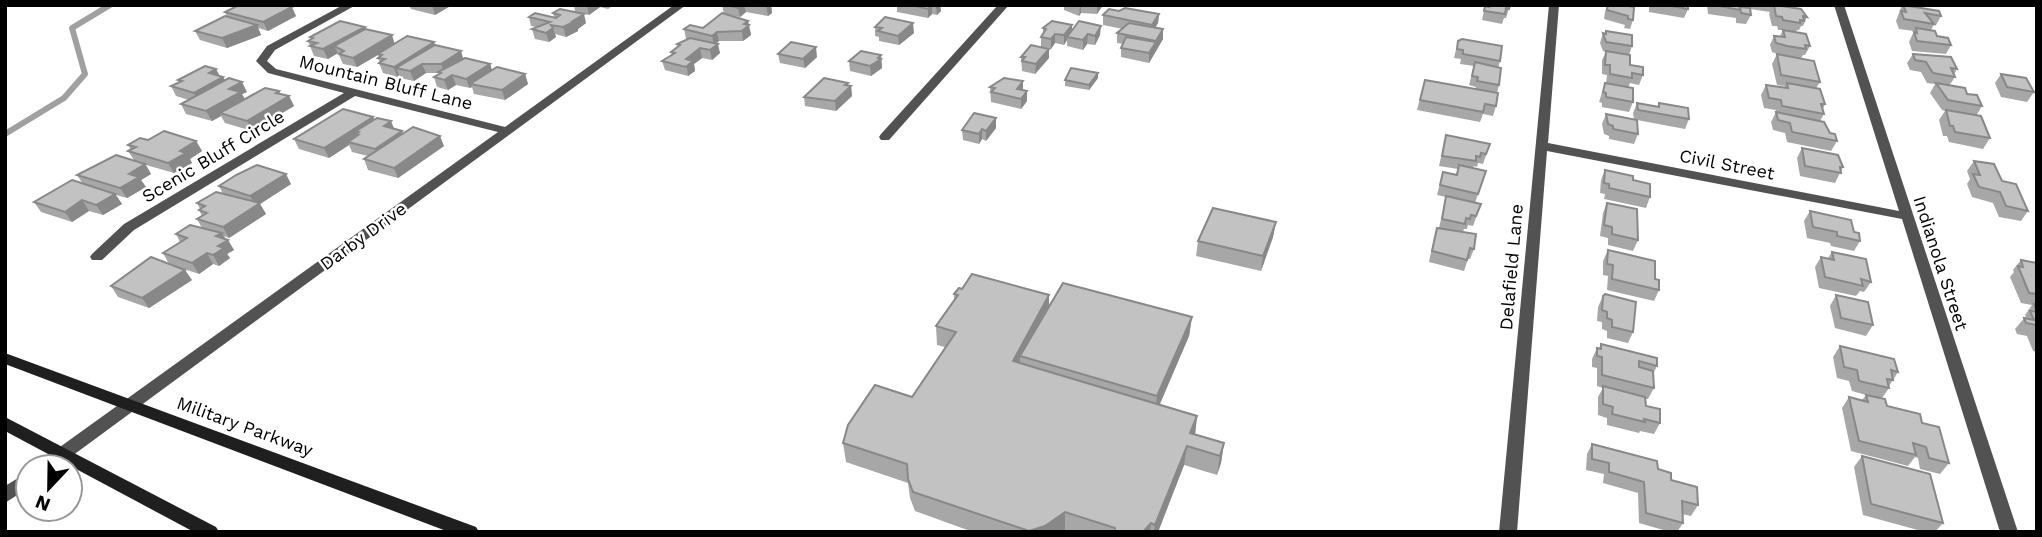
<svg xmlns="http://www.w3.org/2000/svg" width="2042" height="537" viewBox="0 0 2042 537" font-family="'Work Sans',sans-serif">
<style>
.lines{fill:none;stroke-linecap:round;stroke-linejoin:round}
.stream{stroke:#a0a0a0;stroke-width:6}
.minor{fill:#525252;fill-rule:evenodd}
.secondary{fill:#1f1f1f;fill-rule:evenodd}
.wall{fill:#a7a7a7}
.shaded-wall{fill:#888}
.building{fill:#c2c2c2;stroke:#888;stroke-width:2}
.labels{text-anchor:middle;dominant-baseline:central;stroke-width:5;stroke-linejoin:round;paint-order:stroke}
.street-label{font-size:18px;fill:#000;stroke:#fff}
</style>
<rect width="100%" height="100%" fill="#fff"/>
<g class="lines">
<path class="stream" d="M5,134L64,98L85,74L72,28L110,5"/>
<g class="minor">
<path d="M343,5H356L275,50L267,61L276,69L505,127L674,5H686L57,467H37L39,462L498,132L355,96L134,230L102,260H92L90,257L92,254L124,224L344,93L268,73L256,61L267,46Z"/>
<path d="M998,5H1009L889,140H881L879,137L881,134Z"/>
<path d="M1549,5H1559L1548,143L1899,211L1834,5H1844L2018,532H2000L1902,219L1547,151L1517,532H1499Z"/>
<path d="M28,472V488L5,503V486Z"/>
</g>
<g class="secondary">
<path d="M5,353L476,527L479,532H449L5,364Z"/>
<path d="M5,417L216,527L219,532H194L5,431Z"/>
</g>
</g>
<g class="wall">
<path d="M409,5H452L435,15L411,9Z"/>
<path d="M574,5H614L608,9L600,7L589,15L575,12Z"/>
<path d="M722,5H780L778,7L771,5L772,13L768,16L746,12L740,17L724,14Z"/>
<path d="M897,5H940L941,11L937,15L932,14L928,18L897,12Z"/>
<path d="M1064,5H1103L1097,14L1081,13L1079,16L1064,10Z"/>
<path d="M1488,5H1510L1506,18H1504L1502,24L1482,20L1485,6L1488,7Z"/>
<path d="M1607,5H1624L1633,20L1630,29L1624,28L1625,25L1604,19L1605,12Z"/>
<path d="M1649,5H1688V9L1684,18L1649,12Z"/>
<path d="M1707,5H1739L1740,8L1743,7V5H1781L1807,17L1803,26H1801L1799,30H1797L1796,32L1810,46L1805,55H1803L1801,58L1820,82L1816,88L1825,104L1823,109L1824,114L1820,121L1837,141L1831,151L1787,142L1785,133L1773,130L1771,122L1776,112V110L1764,108L1761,95L1766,85L1784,88L1785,86L1777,85L1772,64L1777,54L1780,55L1772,52L1770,45L1774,36H1780L1783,30H1778L1777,26H1772L1769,14L1770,12L1750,9L1751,15L1746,24L1736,23V18L1708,14Z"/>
<path d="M1902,5H1921L1918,8L1941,16L1936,25H1934L1930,31L1951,45L1946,54L1912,51L1909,42L1914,31L1899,29L1896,21Z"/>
<path d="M1119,11L1159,14L1158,23L1155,28L1163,29V39L1149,63L1121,57V48L1123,44L1117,43V33L1123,29L1103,25V15Z"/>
<path d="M225,12L296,16L268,31L258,28L261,35L227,48L200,40L195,31L227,17Z"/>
<path d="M553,13L586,23L578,29V31L566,37L555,34L556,37L549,42L535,39L532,29L536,27L531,26L529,17H554Z"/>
<path d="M748,21L751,35L743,41H719L716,44L720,53L712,60L702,58L694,64L695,71L688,76L665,70L662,61L672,55L671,52L678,47L677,44L688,39H686L684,29L703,28Z"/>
<path d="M1072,25V31L1100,35L1095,45L1087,44L1083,50L1067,46V40L1064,45L1055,43L1051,49L1041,47V37L1043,34V28Z"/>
<path d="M875,27L914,33L899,45L879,41V37L875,36Z"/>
<path d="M365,29L395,44L434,42L435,45L463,59L490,64L492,71L525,74L528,84L505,100L474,94L472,87L470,88L456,85L448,90L437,87L434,77L439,73H426L414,81L400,78L399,75L397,77L383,73L379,63H380L378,58L379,57L378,55L357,67L343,64L338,53L328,59L314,56L308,41L311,39L310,37Z"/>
<path d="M1606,31L1632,46L1629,55L1630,65L1643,75L1639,85L1630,83L1628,88L1633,102L1629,112L1602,107V103L1599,102L1605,83L1606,84L1607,75L1602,74V60L1606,52L1603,51L1600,43L1603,33L1605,34Z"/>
<path d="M1458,41L1500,61L1498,68L1499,85L1497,93L1496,106L1493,116L1483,114L1480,122L1417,110L1425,80L1475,89L1476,87L1469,85L1474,66L1460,64L1461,59L1454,58Z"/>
<path d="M1049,49V58L1035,74L1022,71L1021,57Z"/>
<path d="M778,54L817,57L805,68L780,63Z"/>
<path d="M1913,54L1957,69L1954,74L1955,77L1949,86L1967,94L1982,106L1976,116L1990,138L1983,149L1949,142L1947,136H1943L1939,120L1945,111L1942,110L1930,93L1935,84L1927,83L1921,72L1910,70L1907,63Z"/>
<path d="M881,55L882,68L871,76L850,71L849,61Z"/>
<path d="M2001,74L2034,92L2027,102L2001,97L1995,83Z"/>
<path d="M220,76L223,77L225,80L247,92L242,94L245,99L280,93L289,96L294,106L252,131L225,123L221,116L212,121L186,114L181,104L189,100L176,96L171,86L179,82L178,80Z"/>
<path d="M1098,78L1089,90L1065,86V80Z"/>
<path d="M848,83V85L851,86L852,96L836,111L805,106L804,97Z"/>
<path d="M990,87L1023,90L1027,101L1021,109L991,102Z"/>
<path d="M1637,103L1657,107L1659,103L1689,119L1685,129L1637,120L1638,134L1634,144L1609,139V136L1604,134L1602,124L1606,114L1634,119L1633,113Z"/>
<path d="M373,117L374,120L402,131V134L444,146L398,178L368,170L364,159L368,156L352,152L349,145L329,158L299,149L294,139Z"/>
<path d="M996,128L986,141L982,139L979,144L963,140L962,130Z"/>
<path d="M1446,135L1490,144L1483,164L1478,163L1477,167L1474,166L1473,168L1486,171L1475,203L1481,204L1473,226L1468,225L1467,229H1464L1463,232L1474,249L1470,259H1468L1464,271L1429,262L1434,238L1437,228H1439L1446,197L1437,195L1443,172L1456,174L1458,169L1439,166Z"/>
<path d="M148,140L196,141L202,151L190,159L192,163L174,173L146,165L151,174L141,180L146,187L127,198L116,195L122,204L103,215L89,211L72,222L41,212L34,202L83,184L77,175L134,160L128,151L131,150L128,145Z"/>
<path d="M1802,148L1843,167L1835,183L1800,176L1797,158Z"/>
<path d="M1974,161L2002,181L2028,211L2021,221L1999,217L1993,203L1972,197L1967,184L1970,179L1967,171Z"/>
<path d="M1605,170L1633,180L1650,197L1646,208L1604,199L1605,194L1600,193L1601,180Z"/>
<path d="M291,184L260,204L266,214L229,238L224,236L234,250L227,254L230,258L219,266L213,264L199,274L175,266L192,280L149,308L118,297L111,286L169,264L163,253L180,242L176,234L202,228L197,219L202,216L199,210L200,209L197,203L223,194L219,186Z"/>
<path d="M1607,203L1638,240L1633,251L1608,245V238L1600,236L1603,213Z"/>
<path d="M1810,211L1854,232L1860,241L1854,251L1831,246L1830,243L1807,238L1804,221Z"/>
<path d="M1276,222L1273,237L1261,271L1196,256L1198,241Z"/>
<path d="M1608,250L1659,290L1654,301L1607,290L1608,276L1603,275V261Z"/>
<path d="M1832,252L1871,282L1864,292L1860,291L1856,296L1819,288L1815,267L1821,257L1828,258Z"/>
<path d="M2021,260L2037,263V352L2033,351L2027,336L2017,334L2015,329L2026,316L2025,315L2032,305L2021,303L2010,277L2014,272L2013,270Z"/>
<path d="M954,294L1049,307L1192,317L1189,336L1160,404L1197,416L1195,434L1224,443L1221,463L1217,475L1184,465L1158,532H1068L1065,531L1063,532H973L915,511L910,498L908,483L846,462L843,443L912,397L945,347L937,345L936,326L954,300Z"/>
<path d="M1836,295L1873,325L1866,336L1835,328L1830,306Z"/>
<path d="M1603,296L1633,332L1628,343L1607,338V331L1602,329V322L1597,321L1598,307Z"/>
<path d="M1601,344L1657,366L1653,374L1654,388L1648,399H1646V406L1660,423L1654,434L1640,431L1639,433L1607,425V418L1598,415V397L1603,388L1597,386V368L1592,367V359L1597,348H1599Z"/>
<path d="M1840,346L1898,372L1889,386V388L1882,398L1887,406L1922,423L1949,463L1940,474L1920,469L1918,458L1915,457L1908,466L1851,451L1842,408L1849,397L1862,400L1866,395L1852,391L1849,381L1837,378L1833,357Z"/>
<path d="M1592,444L1658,469L1671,480L1698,505L1691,516L1682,514L1683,523L1677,532H1670L1639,523L1638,493L1603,483L1604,474L1586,470L1587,454Z"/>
<path d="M1862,456L1943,523L1935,532H1925L1863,515L1854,467Z"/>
</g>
<g class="shaded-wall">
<path d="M432,5H452L435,15Z"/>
<path d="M600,5V7L589,15L587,6Z"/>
<path d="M741,5H744L746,12L740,17L738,8Z"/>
<path d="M766,5H771L772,13L768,16Z"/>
<path d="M932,5V14L928,18V9Z"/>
<path d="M940,5L941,11L937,15L936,6Z"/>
<path d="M1080,5H1081V13L1079,16Z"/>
<path d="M1097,5H1103L1097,14Z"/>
<path d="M292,7L296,16L268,31L263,22Z"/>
<path d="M584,14L586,23L578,29V31L566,37L563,27Z"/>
<path d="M1159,14L1158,23L1151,34L1152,25Z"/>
<path d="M748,21L751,35L743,41L742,31L744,24Z"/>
<path d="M913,23L914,33L899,45L898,36Z"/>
<path d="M257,25L261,35L227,48L222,38Z"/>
<path d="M1072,25V34L1067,37V40L1064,45V35Z"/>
<path d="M1101,26L1100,35L1095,45V36Z"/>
<path d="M365,27L368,36L334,46L338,53L328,59L323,49Z"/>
<path d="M553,28L556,37L549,42L546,33Z"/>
<path d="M1163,29V39L1149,63V53Z"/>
<path d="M717,32L719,41L714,45L712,36Z"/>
<path d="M1055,34V43L1051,49V39Z"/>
<path d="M1088,34L1087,44L1083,50V40Z"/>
<path d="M392,35L395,45L357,67L353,58Z"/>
<path d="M434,42L437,52L396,68L399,75L397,77L394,67Z"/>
<path d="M718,44L720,53L712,60L710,50Z"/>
<path d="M816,47L817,57L805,68L803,59Z"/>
<path d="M700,48L702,58L694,64L695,71L688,76L686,59Z"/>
<path d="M1049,49V58L1035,74L1036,64Z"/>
<path d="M461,51L464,61L444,73L441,64Z"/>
<path d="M881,55L882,68L871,76L870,66Z"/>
<path d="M422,64L426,73L414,81L410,71Z"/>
<path d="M490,64L493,73L470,84L472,87L470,88L466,79Z"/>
<path d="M216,69L221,78L223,77L228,86L199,102L194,93L209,73Z"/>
<path d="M1098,73V78L1089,90V85Z"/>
<path d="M525,74L528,84L505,100L502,90Z"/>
<path d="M452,75L456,85L448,90L444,80Z"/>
<path d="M1023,81V91L1017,89Z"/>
<path d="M242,82L247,92L242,94L246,102L220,113L221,116L212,121L206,111L229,89Z"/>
<path d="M848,83V88L851,86L852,96L836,111L835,101Z"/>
<path d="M279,91L283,100L289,96L294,106L252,131L247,121Z"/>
<path d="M1027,91V101L1021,109V99Z"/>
<path d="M373,117L377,126L359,132L356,131L358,135H355L357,140L348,142L349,145L329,158L324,148Z"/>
<path d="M996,118V128L986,141V131Z"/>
<path d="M391,121L395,131L384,126Z"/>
<path d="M982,129V139L979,144V134Z"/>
<path d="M402,131L406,141L379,159L375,149Z"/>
<path d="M440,136L444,146L398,178L394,168Z"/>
<path d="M196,141L202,151L190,159L192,163L174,173L168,163L180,151Z"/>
<path d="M145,164L151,174L141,180L146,187L127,198L120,188L129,174Z"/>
<path d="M286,174L291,184L260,204L266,214L229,238L223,227L256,206L250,196Z"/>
<path d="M115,194L122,204L103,215L96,205Z"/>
<path d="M82,200L89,211L72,222L65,212Z"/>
<path d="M1276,222L1273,237L1261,271L1263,256Z"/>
<path d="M222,233L226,241L228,240L234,250L227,254L230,258L219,266L213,255L216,236Z"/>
<path d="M207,253L213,264L199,274L192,263Z"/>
<path d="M185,270L192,280L149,308L142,298Z"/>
<path d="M1049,295V314L1020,356V368L1013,361Z"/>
<path d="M1192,317L1189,336L1155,415L1157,396Z"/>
<path d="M1197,416L1195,435L1190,433Z"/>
<path d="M1224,443L1221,463L1217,475L1220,456Z"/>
<path d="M1187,446L1184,465L1158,532H1154L1155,525Z"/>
<path d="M1065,512V531L1063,532H1029Z"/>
<path d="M1151,523L1150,532H1143Z"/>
</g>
<g class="building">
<path d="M239,5H286L292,7L263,22L225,12Z"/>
<path d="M726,5H741L738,8Z"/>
<path d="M911,5H931L928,9Z"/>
<path d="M1489,5H1510L1509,9L1506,8L1505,14L1484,11L1485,6L1489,7Z"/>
<path d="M1608,5H1624L1634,7L1633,20L1628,19V16L1607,10Z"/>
<path d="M1666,5H1688V9Z"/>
<path d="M1714,5H1739L1740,10Z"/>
<path d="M1774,5L1801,9L1807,17L1803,16L1804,21L1800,20V23L1783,20L1782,17L1776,16Z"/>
<path d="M1903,5L1939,11L1941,16L1925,13L1934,24L1904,19L1901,11L1906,12Z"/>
<path d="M1740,7L1750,8L1751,15L1741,13Z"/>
<path d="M1125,8L1159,14L1152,25L1103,15L1109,9L1119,11Z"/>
<path d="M560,9L584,14L573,21H576L563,27L551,25L553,28L546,33L532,29L550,22L529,17L535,13L556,18L560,15L553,13Z"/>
<path d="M722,13L748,21L744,24L749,25L742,31L717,32L712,36L684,29L690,25L703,28Z"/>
<path d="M225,16L257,25L222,38L195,31Z"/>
<path d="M885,17L913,23L898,36L878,31L882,28L875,27Z"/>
<path d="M340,21L365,27L323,49L310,46L317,43L308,41L313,38L310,37Z"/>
<path d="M1052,21L1072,25L1064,35L1055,34L1051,39L1041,37L1046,29L1043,28Z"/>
<path d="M1079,21L1101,26L1095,36L1088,34L1083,40L1067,37Z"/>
<path d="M1129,23L1163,29L1156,41L1117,33Z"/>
<path d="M1916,28L1935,31L1937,36L1948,38L1951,45L1917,41L1914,32L1917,33Z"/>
<path d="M365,29L392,35L353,58L339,54L344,51L334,46Z"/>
<path d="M1783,30L1806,34L1810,46L1805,45L1806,49L1787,46L1776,43L1774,36L1785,37Z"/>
<path d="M1606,31L1632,35V46L1606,42L1603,33L1606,34Z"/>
<path d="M407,36L434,42L394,67L379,63L385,59L378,58L382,55L378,54Z"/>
<path d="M1126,37L1156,42L1149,53L1121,48Z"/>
<path d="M690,38L718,44L710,50L700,48L686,59L693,61L686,67L662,61L675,53L671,52L680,45L677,44Z"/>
<path d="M1462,39L1502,46L1500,61L1463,54V50L1457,49L1458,41Z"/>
<path d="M791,42L816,47L803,59L778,54Z"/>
<path d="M435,45L461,51L441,64H422L410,71L396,68Z"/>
<path d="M1031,45L1049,49L1036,64L1022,61L1025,57H1021Z"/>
<path d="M861,51L881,55L878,58L881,59L870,66L849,61Z"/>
<path d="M1606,51L1630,55V65L1643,67V75L1632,73V78L1610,74V65H1605Z"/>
<path d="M1777,54L1814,61L1820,82L1781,75Z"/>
<path d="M1913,54L1951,57L1957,69L1951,68L1955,77L1933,73L1926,62L1915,60Z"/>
<path d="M465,58L490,64L466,79L452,75L444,80L434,77L441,73L438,72Z"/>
<path d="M1475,62L1501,68L1499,85L1477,81L1478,77L1472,76Z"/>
<path d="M205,66L216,69L209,73L223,77L194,93L171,86L182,81L178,80Z"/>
<path d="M497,67L525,74L502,90L470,84Z"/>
<path d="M1071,68L1098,73L1089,85L1065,80Z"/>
<path d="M2001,74L2026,78L2034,92L2007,87Z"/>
<path d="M229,78L242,82L229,89L241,92L206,111L181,104Z"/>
<path d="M824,78L848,83L845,85L851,86L835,101L804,97Z"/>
<path d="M1004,78L1023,81L1017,89L1027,91L1021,99L991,92L995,88L990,87Z"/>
<path d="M1425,80L1498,93L1496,106L1485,104L1483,112L1420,100Z"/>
<path d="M1605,83L1633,88V102L1606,97V93L1603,92Z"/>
<path d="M1787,83L1820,89L1825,104H1821L1824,114L1782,106L1781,100L1769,98L1766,85L1788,88Z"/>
<path d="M1936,83L1965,88L1967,94L1977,95L1982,106L1948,100Z"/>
<path d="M265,88L279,91L276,93L289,96L247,121L220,113Z"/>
<path d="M1637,103L1659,107V103L1688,108L1689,119L1638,110Z"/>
<path d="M343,109L373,117L324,148L294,139Z"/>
<path d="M1946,110L1981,116L1990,138L1955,132L1953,126H1950Z"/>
<path d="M1776,112L1824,122L1830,133L1835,134L1837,141L1792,132L1790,123L1778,120Z"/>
<path d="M974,113L996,118L986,131L982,129L979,134L962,130Z"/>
<path d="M1606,114L1637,120L1638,134L1613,129V126L1608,124Z"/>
<path d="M377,118L391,121L384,126L402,131L375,149L348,142L358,135H355L359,132L356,131Z"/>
<path d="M413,127L440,136L394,168L364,159Z"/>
<path d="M164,131L196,141L180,151L186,153L168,163L128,151L136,147L128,145L140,138L148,140Z"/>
<path d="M1446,135L1490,144L1486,154L1481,153L1480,157L1476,156V161L1442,156Z"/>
<path d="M1802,148L1838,155L1843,167H1840L1841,173L1805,166Z"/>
<path d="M116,155L145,164L129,174L139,177L120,188L77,175Z"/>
<path d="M1974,161L1994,164L2002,181L2016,184L2028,211L2006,206L2000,192L1979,187L1973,174L1980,175Z"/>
<path d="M257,165L286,174L250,196L219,186L236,175Z"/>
<path d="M1459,165L1486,171L1478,194L1440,185L1443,172L1457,175Z"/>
<path d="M1605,170L1633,176V180L1650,184V197L1609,188V184L1604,183Z"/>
<path d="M72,180L115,194L96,205L82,200L65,212L34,202Z"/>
<path d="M216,192L260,203L223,227L197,219L207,213L199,210L205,206L197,203Z"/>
<path d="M1446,196L1481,204L1476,216L1471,215L1470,219L1466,218L1465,224L1442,219Z"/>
<path d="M1607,203L1637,209L1638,240L1612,234V227L1604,225Z"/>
<path d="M1213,208L1276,222L1263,256L1198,241Z"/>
<path d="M1810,211L1851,220L1854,232L1859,233L1860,241L1837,236V232L1813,227Z"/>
<path d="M190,225L222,233L216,236L228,240L218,246L224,248L213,255L207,253L192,263L163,253L187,238L176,234Z"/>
<path d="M1437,228L1476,234L1474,249L1470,248L1467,260L1432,251Z"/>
<path d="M1608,250L1655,261V279L1659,280V290L1612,279L1613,265L1607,264Z"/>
<path d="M1832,252L1866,259L1871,282L1861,279L1863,286L1825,277L1821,257L1834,260Z"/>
<path d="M151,257L185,270L142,298L111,286Z"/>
<path d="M2021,260L2037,263V294L2029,293L2018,266L2023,267Z"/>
<path d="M972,274L1049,295L1013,361L1197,416L1190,433L1224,443L1220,456L1187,446L1155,525L1151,523L1143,532H1115V528L1065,512L1045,526L1029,531L913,492L908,479L907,464L843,443L848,425L875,385L912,397L956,332L936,326L958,295L954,294L959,288L962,289Z"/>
<path d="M1063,283L1192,317L1157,396L1020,356Z"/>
<path d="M1605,294L1636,302L1633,332L1612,327V320L1607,318V312L1602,310L1603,296Z"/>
<path d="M1836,295L1868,302L1873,325L1841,318Z"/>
<path d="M2034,304L2037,305V329L2036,325L2026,323L2024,318L2034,320L2030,311L2037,312Z"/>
<path d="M1601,344L1657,358V366L1639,361V367L1653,371L1654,388L1602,375V357L1597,356V348L1601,349Z"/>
<path d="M1840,346L1894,359L1898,372L1891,370L1893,380L1887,379L1889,388L1859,381L1857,370L1844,367Z"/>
<path d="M1603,386L1645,397L1646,406L1660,409V423L1644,419L1645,422L1612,414L1613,407L1603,404Z"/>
<path d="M1866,395L1885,399L1887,406L1920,414L1922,423L1939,427L1949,463L1929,458L1926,447L1913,443L1916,455L1859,441L1849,397L1868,402Z"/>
<path d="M1592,444L1657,461L1658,469L1671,473V480L1697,487L1698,505L1682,501L1683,523L1646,513L1644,482L1609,472V463L1592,459Z"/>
<path d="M1862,456L1930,474L1943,523L1871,504Z"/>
</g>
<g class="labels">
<g class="street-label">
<text transform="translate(386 82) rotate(14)">Mountain Bluff Lane</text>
<text transform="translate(213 156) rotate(-31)">Scenic Bluff Circle</text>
<text transform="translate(1727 164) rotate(11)">Civil Street</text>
<text transform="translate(363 236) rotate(-36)">Darby Drive</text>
<text transform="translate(1941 263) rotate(72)">Indianola Street</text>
<text transform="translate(1511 267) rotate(-85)">Delafield Lane</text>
<text transform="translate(245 426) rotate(20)">Military Parkway</text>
</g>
</g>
<rect width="2042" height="537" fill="none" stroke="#000000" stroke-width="14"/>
<g transform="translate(49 488) rotate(202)"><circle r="33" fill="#ffffff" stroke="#999999" stroke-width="2"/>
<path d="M0-5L12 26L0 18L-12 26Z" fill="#000000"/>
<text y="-10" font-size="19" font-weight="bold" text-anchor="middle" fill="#000000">N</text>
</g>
</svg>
